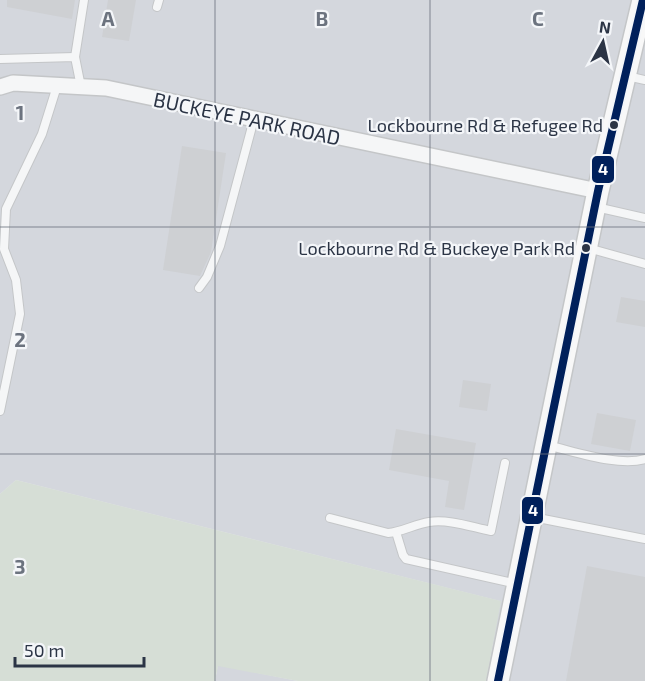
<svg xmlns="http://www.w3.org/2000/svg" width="645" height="681" viewBox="0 0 645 681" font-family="'Exo 2',sans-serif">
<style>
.built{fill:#d4d7dd}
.green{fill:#d6ded6}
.building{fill:#ced0d3}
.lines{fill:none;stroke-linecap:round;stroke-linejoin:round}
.lane-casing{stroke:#c4c6c8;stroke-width:10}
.street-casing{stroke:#c4c6c8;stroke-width:18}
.secondary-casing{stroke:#c4c6c8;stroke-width:24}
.lane{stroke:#f5f6f7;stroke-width:8}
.street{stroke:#f5f6f7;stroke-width:15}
.secondary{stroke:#f8f8f8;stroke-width:21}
.bus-1-casing{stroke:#f4f6f9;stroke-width:12}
.bus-1{stroke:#00205b;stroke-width:8}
.grid{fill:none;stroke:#6c737f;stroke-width:1.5;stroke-opacity:0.55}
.bus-dot{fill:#2b3445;stroke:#f4f6f9;stroke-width:2}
.labels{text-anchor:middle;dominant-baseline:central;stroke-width:4.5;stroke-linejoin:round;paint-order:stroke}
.bus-label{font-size:18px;fill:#2b3445;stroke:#f4f6f9;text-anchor:end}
.street-label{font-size:20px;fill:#2b3445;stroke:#f4f6f9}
.grid-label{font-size:20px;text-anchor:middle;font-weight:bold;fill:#6c737f;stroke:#f4f6f9;stroke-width:4.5;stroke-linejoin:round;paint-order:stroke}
.line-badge{stroke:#f4f6f9;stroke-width:2}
.badge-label{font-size:16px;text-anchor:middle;font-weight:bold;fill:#fff}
</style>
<rect width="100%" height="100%" fill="#e6e8ea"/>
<g class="built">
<path d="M0,0H645V681H486L500,601L16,480L0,494Z"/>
<path d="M218,665L298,681H215Z"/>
</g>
<path class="green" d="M16,480L501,601L486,681H298L218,666L215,681H0V494Z"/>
<g class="building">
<path d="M7,0H75L72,19L7,7Z"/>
<path d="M108,0H136L129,41L102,37Z"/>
<path d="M182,146L226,153L211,252L200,276L163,270Z"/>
<path d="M621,297L645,301V327L616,322Z"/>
<path d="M463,380L491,384L487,411L459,407Z"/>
<path d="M597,413L636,420L630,451L591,444Z"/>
<path d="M396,429L476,443L464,510L445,507L449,481L389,470Z"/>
<path d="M587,566L645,577V681H566Z"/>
</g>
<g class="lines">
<defs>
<g id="lane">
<path d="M157,7L159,0"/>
<path d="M75,57L84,0"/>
<path d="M0,59L75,57L81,87"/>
<path d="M627,76L645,80"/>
<path d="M596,207L645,218"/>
<path d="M588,248L645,264"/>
<path d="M199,288L207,277L220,246L254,119"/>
<path d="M0,411L20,314L16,280L4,249L6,209L42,134L57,86"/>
<path d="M546,445C574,451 618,467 645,459"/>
<path d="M533,517L645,539"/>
<path d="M330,518L388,533C402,532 415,524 429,522C449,519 471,527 491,531L505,463"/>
<path d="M396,532L403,555L406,559L517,584"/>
</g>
<path id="street" d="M0,87L13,83L106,88L598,191"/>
<path id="secondary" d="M498,681L598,191L643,0"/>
</defs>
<use href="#lane" class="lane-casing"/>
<use href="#street" class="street-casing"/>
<use href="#secondary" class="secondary-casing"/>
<use href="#lane" class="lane"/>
<use href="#street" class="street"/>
<use href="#secondary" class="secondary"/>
<defs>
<path id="bus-1" d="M498,681L598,191L643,0"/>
</defs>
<use href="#bus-1" class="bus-1-casing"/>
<use href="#bus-1" class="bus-1"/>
</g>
<path class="grid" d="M215,0V681M430,0V681M0,227H645M0,454H645"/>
<g class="bus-dot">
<circle cx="614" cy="125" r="5"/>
<circle cx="586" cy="248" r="5"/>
</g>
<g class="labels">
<g class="bus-label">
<text x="603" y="125">Lockbourne Rd &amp; Refugee Rd</text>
<text x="575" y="248">Lockbourne Rd &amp; Buckeye Park Rd</text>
</g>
<g class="street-label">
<text transform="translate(247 118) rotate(12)">BUCKEYE PARK ROAD</text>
</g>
</g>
<g class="grid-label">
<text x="108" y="26">A</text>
<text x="322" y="26">B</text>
<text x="538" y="26">C</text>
<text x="20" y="120">1</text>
<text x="20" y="347">2</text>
<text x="20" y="574">3</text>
</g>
<g class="line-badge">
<rect x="591" y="155" width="24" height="29" rx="6" fill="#00205b"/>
<rect x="521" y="496" width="23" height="29" rx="6" fill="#00205b"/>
</g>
<g class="badge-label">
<text x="603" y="175">4</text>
<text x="533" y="516">4</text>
</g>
<g transform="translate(603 42) rotate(8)" stroke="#f4f6f9" stroke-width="4.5" paint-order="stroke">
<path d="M0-4.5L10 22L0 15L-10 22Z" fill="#2b3445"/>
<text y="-9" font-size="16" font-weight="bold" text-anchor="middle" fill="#2b3445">N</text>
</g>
<path d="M15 657v9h129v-9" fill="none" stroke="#2b3445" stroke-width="3"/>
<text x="24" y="657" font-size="18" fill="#2b3445" stroke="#f4f6f9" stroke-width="4.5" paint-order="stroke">50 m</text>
</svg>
